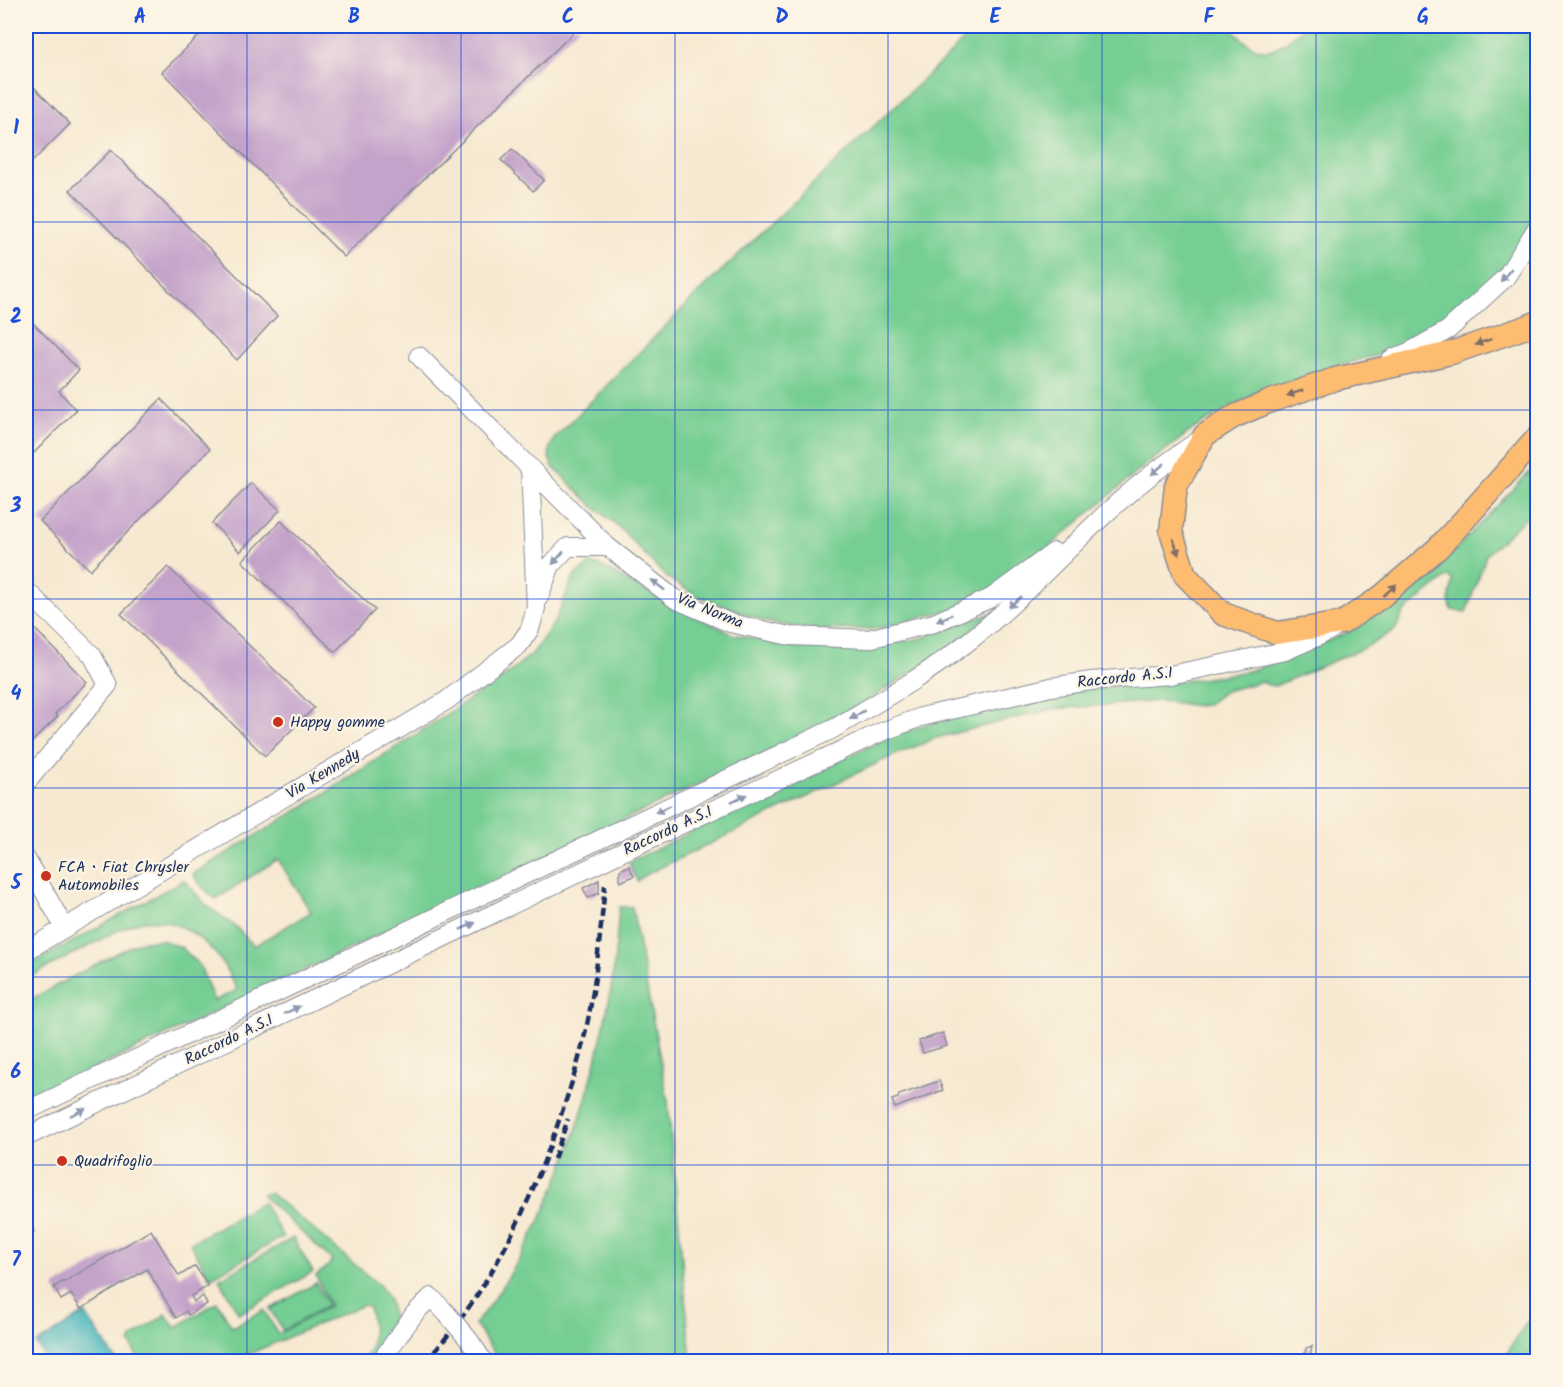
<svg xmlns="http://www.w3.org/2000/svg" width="1563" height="1387" viewBox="0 0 1563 1387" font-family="Kalam,sans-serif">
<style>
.green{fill:#75ce93;stroke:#487e78;stroke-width:1.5}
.water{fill:#45b5bb;stroke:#30728c;stroke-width:1.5}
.building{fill:#c4a3ca}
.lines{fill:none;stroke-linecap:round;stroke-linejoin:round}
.minor-casing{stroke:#898c98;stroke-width:20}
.major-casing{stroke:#898c98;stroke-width:25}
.minor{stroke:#fff;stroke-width:18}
.major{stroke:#fdbc6f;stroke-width:22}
.rail{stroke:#1b2f5e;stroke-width:4.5;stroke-dasharray:9 4.5;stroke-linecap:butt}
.minor-bridge-casing{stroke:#898c98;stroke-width:20;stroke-linecap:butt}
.minor-bridge{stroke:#fff;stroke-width:18}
.oneway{fill:#8d97ae}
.oneway2{fill:#816e66}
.grid{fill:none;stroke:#1d4ed8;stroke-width:1.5;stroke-opacity:0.55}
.poi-dot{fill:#c8321e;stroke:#fcf5e5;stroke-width:2}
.labels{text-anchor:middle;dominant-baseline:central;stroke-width:4.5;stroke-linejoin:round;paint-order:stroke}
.street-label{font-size:16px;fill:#1b2f5e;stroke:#fcf5e5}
.poi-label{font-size:16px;fill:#1b2f5e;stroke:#fcf5e5;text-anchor:start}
.neatline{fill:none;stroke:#1d4ed8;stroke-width:2}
.grid-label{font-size:20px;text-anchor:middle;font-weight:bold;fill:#1d4ed8}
</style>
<rect width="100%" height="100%" fill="#fcf5e5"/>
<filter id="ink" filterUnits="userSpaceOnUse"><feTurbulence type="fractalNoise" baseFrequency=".0167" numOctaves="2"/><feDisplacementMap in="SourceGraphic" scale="12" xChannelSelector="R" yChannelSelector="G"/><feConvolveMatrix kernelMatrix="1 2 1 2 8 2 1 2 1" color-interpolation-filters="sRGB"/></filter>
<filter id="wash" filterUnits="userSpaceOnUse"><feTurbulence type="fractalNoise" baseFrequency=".008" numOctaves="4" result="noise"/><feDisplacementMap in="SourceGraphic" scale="24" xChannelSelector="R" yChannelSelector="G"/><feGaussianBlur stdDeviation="1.35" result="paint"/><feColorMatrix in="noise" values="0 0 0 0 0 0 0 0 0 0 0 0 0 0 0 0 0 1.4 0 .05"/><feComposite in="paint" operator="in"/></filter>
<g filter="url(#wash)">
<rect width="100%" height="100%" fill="#f7e9d1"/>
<g class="green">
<path d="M976,26H1228C1264,62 1270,55 1306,26H1537V214L1528,237L1502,276L1443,330L1392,351L1330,368L1245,399L1195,428L1142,468L1010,580L967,605L879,629L814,630L766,622L695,595L665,576L619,527L595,508L553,467L549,458L550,448L554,439L697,294L952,52Z"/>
<path d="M1537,464V509L1530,514L1486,555L1483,565L1466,612L1452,610L1449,601L1453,581L1448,576L1404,612L1395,630L1368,646L1275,686L1265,684L1263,681L1225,691L1209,703L1199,706L1162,701L1052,709L936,738L888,758L645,875L637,881L629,862L880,741L927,724L1067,691L1201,679L1248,671L1285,659L1346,633L1389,606L1433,573Z"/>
<path d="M590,564L601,566L646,591L732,634L791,647L852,649L918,639L992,613L953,646L842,717L26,1101V1002L113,955L141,941L162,940L182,948L200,966L214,1001L237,990C231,978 225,965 216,954C196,931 167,914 136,923C120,928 105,937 91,945C69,956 47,967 26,979V967L184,880L206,905L236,927L254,946L311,912L278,859L216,899C206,892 199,885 193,874L327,792L507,675L533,653L555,621L570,585L576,574Z"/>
<path d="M619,907H632L668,1102L691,1361H499L475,1324C551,1229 590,1108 611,989C615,962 617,934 619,907Z"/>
<path d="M270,1193L380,1286C403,1315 389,1335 372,1361H362C365,1358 369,1354 370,1349C374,1336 373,1320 369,1308L363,1305L233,1361H139L130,1343L132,1338L166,1314L175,1328L217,1302L232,1327L264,1310L278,1334L330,1306L316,1276L328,1266L332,1260L271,1204L262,1194Z"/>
<path d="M263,1202L283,1237L210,1278L190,1243Z"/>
<path d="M293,1238L313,1272L239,1314L219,1279Z"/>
<path d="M316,1283L328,1305L283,1331L270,1309Z"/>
<path d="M1537,1319V1342L1524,1361H1502L1528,1320L1534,1323Z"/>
</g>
<path class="water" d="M85,1313L117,1361H47L36,1344Z"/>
<g id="blocks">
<g class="building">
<path d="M209,26H580L344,257L162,72Z"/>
<path d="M30,83L70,124L31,163L26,158V88Z"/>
<path d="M512,149L544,180L533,191L501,160Z"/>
<path d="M111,150L277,316L237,360L70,190Z"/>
<path d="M26,316L79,370L59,391L76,410L34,453L26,445Z"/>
<path d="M161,399L210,449L90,570L40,521Z"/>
<path d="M251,483L280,510L240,552L212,523Z"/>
<path d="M281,521L375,610L335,652L242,561Z"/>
<path d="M168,567L314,708L265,756L121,614Z"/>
<path d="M26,620L87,682L55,714L58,716L26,748Z"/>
<path d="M629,866L634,876L620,882V870Z"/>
<path d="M599,880V893L588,898L583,888Z"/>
<path d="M943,1033L947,1046L923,1053L919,1041Z"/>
<path d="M939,1081L943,1090L895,1108L892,1100L898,1098L899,1095Z"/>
<path d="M26,1218L34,1232L26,1238Z"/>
<path d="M151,1230L179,1276L195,1266L208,1286L191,1296L194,1302L203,1296L207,1304L188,1315L186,1311L176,1318L147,1269L81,1309L71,1294L61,1300L54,1287L64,1281V1282Z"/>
<path d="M1312,1346L1309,1362H1303L1306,1348Z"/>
</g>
</g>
</g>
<g filter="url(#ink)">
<use href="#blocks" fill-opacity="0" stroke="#898c98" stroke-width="1.5"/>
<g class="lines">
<defs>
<g id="minor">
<path d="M419,356L608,547L675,599L730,623L790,636L868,639L934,623L991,598L1054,552"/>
<path d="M1391,359L1411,351L1448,330L1506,277L1538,226"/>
<path d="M26,590L92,655L108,685L26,783"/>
<path d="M539,597L551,565L568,547H608"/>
<path d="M26,859L64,927"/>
<path d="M26,951L446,701L519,645L530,629L536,608L530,467"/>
<path d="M26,1111L833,729C878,702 923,677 964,645C1013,608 1054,562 1098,521C1130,490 1165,463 1202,438"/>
<path d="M26,1137L635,846L879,733L921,717L1051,687L1091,681L1170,675L1285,651L1319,636L1334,628"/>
<path d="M469,1340L484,1362"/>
<path d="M380,1362L415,1313L431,1297L447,1314"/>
</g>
<path id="major" d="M1538,322L1529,326L1451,353L1335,379L1268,402L1233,417L1205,435L1176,486L1171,531L1185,575L1223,614L1277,633L1342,623L1381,597L1438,548L1464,520L1538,437"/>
</defs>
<use href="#minor" class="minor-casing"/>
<use href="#major" class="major-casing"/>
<use href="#minor" class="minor"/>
<use href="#major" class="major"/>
<g class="rail">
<path d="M554,1159L568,1119"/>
<path d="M425,1362C487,1295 526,1214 556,1129C567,1098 578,1066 585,1034C596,985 600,935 605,885"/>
</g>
<defs>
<path id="minor-bridge" d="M447,1314L469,1340"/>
</defs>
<use href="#minor-bridge" class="minor-bridge-casing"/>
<use href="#minor-bridge" class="minor-bridge"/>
</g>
<defs><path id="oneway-solid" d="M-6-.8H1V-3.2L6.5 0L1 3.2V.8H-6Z" transform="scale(1.5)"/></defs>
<g class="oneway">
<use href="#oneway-solid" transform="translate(1506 275) rotate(129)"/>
<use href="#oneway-solid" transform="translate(1158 469) rotate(140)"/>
<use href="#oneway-solid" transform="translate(558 558) rotate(131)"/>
<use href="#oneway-solid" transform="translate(658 585) rotate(-142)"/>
<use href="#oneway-solid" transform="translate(1015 602) rotate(139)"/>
<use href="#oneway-solid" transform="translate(944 618) rotate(156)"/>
<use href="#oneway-solid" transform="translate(857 715) rotate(149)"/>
<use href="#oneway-solid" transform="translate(739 798) rotate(-25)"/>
<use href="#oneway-solid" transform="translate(663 809) rotate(155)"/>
<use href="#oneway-solid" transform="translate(468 926) rotate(-25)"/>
<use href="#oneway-solid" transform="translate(292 1010) rotate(-26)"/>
<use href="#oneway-solid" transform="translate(78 1112) rotate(-25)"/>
</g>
<g class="oneway2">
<use href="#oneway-solid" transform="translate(1483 342) rotate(161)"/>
<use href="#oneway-solid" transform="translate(1295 393) rotate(161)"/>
<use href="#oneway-solid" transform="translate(1176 547) rotate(72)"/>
<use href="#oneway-solid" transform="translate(1390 590) rotate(-41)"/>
</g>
</g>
<path class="grid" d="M247,26V1362M461,26V1362M675,26V1362M888,26V1362M1102,26V1362M1316,26V1362M26,222H1538M26,410H1538M26,599H1538M26,788H1538M26,977H1538M26,1165H1538"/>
<g class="poi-dot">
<circle cx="278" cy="722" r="6"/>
<circle cx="46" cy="876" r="6"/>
<circle cx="62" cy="1161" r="6"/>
</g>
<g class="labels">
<g class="street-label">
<text transform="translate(710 611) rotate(22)">Via Norma</text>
<text transform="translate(1125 678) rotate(-6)">Raccordo A.S.I</text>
<text transform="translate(323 774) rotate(-31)">Via Kennedy</text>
<text transform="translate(668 831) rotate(-25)">Raccordo A.S.I</text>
<text transform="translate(229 1040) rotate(-26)">Raccordo A.S.I</text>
</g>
<g class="poi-label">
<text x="290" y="722">Happy gomme</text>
<text x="58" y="867">FCA • Fiat Chrysler<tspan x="58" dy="18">Automobiles</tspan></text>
<text x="74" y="1161">Quadrifoglio</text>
</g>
</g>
<rect width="1563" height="1387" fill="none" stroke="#fcf5e5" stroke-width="66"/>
<rect x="33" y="33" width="1497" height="1321" class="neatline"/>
<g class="grid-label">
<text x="140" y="23">A</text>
<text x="354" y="23">B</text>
<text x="568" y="23">C</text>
<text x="782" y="23">D</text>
<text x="995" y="23">E</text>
<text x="1209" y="23">F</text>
<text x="1423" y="23">G</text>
<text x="16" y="134">1</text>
<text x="16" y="323">2</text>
<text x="16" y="512">3</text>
<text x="16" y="700">4</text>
<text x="16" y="889">5</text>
<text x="16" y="1078">6</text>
<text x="16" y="1266">7</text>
</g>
</svg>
